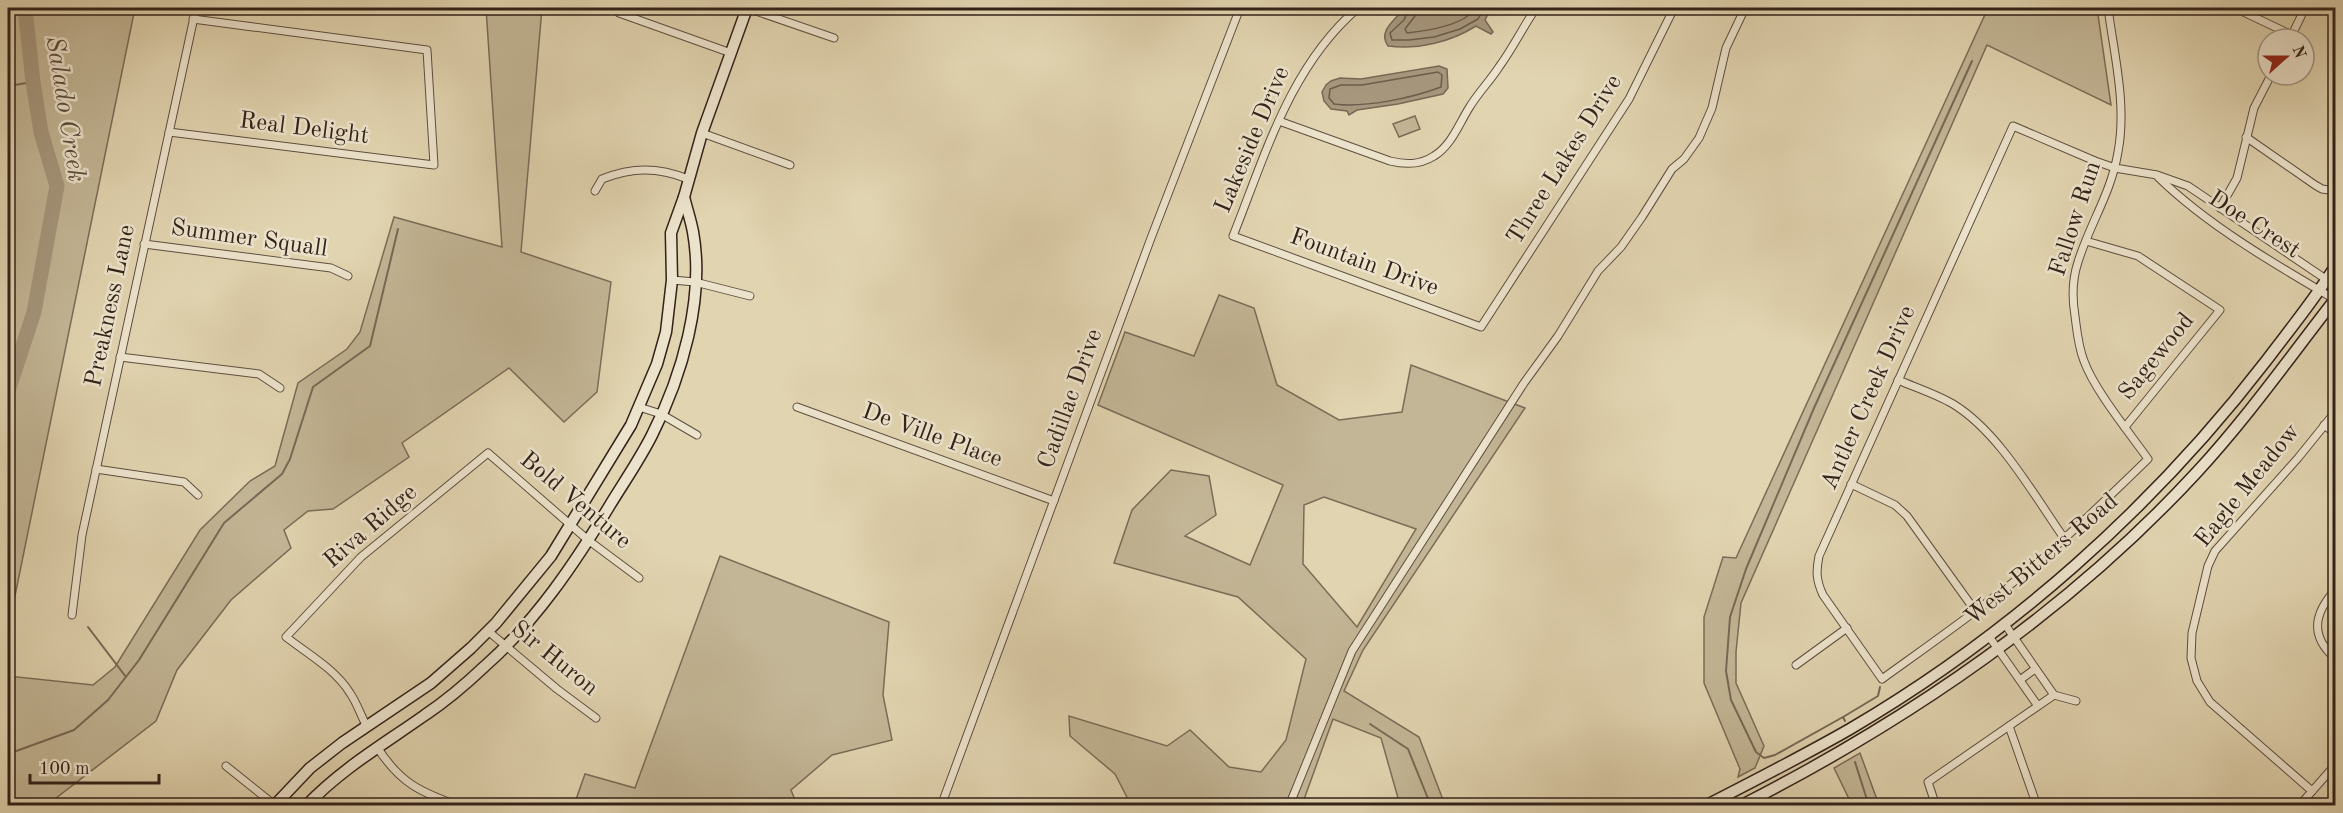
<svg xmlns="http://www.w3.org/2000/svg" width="2343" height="813" viewBox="0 0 2343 813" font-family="'Old Standard TT',serif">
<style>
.green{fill:#c3b696;stroke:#7b6c58;stroke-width:1.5;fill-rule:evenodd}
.water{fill:#a6977d;stroke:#786855;stroke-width:1.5}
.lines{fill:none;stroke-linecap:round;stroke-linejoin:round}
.shore{stroke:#6c5c4b;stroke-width:1.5}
.stream{stroke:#786855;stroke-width:2}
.river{stroke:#a6977d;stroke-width:15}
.street-casing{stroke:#5e4e3f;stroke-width:9}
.secondary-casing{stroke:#332219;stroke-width:13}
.street{stroke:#ece3cc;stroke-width:7}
.secondary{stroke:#ece3cc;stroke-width:10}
.labels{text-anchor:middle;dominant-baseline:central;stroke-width:5;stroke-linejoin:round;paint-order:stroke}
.street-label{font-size:24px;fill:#332219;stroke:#ece3cc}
.water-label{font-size:26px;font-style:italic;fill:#5b4b3c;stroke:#ece3cc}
</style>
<rect width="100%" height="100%" fill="#e1d4b0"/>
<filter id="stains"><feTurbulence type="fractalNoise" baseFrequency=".00333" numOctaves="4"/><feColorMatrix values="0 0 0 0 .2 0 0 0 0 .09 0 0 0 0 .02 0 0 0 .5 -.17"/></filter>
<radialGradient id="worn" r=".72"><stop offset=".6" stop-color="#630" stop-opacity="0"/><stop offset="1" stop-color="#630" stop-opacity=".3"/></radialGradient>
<g class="green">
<path d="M8,8H135L8,630Z"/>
<path d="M486,8H542L521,252L611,282L597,392L564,422L509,368L402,443L409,457L333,509L308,511L284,530L291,548L231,600L177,670L156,721L47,805H8V676L93,685L115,667L200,530L250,481L275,466L298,383L347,349L360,332L394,217L502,247Z"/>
<path d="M1988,8H2097L2111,105L1987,45L1741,603L1736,652V683L1764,746L1755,768L1738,777L1740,769L1704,683V617L1723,557L1736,558Z"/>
<path d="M1415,116L1420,129L1399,137L1393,124Z"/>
<path d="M1219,295L1254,308L1277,385L1339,420L1402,412L1411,365L1525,408L1363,650L1344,691L1419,737L1445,805H1400L1381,738L1333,719L1302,805H1131L1115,774L1070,736L1069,716L1167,746L1190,730L1229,767L1261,772L1286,740L1306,659L1238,597L1114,563L1132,510L1171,470L1209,476L1216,515L1185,536L1250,565L1283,485L1098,405L1125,332L1194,356ZM1324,497L1416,529L1357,627L1303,564L1304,505Z"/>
<path d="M720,556L889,622L883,695L892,740L832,755L791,790L797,805L675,806L674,802L666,806L574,805L585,774L635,788Z"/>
<path d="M1860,753L1879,805H1852L1834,768Z"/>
</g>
<g class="water">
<path d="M1405,8H1491L1485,20L1493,32L1491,34L1476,26C1451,42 1417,50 1388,46C1377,31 1396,19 1405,8Z"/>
<path d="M1439,66L1447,69L1448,88L1443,94L1398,104L1357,110L1349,115L1347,111L1331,109L1324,101L1322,92L1326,85L1331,81L1340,78L1361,79Z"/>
</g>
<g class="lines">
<g class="shore">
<path d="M1409,8L1404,20L1390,33L1392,40H1409L1434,37L1460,29L1478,19L1484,8"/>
<path d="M1417,8L1415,16L1405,29L1407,33C1426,31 1466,25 1475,8"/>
<path d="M1438,72L1442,75L1441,87C1412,98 1365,108 1334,104L1329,98L1330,89L1341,85H1362Z"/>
</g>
<g class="stream">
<path d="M8,86L33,82"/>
<path d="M88,627L126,677"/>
<path d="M1843,717L1878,696L1880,687"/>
<path d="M1845,721L1843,717L1775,755L1764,758L1756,752L1731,700L1726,671L1730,617L1746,569L1814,408L1972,61"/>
<path d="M1370,724L1408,749L1431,806"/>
<path d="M8,754L74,730L108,700L139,660L224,523L282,474L290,459L313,387L370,346L398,229"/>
<path d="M1855,762L1869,806"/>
</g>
<g class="river">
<path d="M8,391L34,312L57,186L41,132L33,82L25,8"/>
<path d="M8,445V466"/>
</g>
<defs>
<g id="street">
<path d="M747,8L834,38"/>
<path d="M1358,8C1290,66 1265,156 1233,236L1481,327L1629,99L1674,8"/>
<path d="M2108,8C2114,54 2127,105 2118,152C2111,194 2090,223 2078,262C2072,280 2072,298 2075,316C2077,331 2078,346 2084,361C2095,391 2129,432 2148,459C2109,497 2071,534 2030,569C1982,608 1932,643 1882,679L1823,595C1816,580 1816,571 1819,556L2013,126L2095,161L2115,168L2157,175L2188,186L2336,286"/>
<path d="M2235,8L2292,35"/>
<path d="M619,13L731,53"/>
<path d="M2290,39L2305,8"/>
<path d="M1279,121L1390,161C1406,165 1420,165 1434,156C1451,146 1459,124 1469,108C1478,93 1490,81 1499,67C1513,48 1523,27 1536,8"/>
<path d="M169,132L434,165L427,50L193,19"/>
<path d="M702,133L790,165"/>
<path d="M2246,137L2315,185L2322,189L2336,191"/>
<path d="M2158,177C2207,225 2276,265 2336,300"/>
<path d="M595,191L602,179C632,167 658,167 688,179"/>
<path d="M2220,208L2237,178L2254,108L2271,75"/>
<path d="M2086,241L2138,256L2220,310L2125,427"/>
<path d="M144,244L331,268L348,276"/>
<path d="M672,280L695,282L750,296"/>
<path d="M120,357L259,374L280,388"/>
<path d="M1898,380C1917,388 1936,394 1953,404C1999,432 2033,494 2064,538"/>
<path d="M639,407L661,414L697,435"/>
<path d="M797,407L1054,501"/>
<path d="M2324,425L2336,434"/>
<path d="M96,469L184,482L198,495"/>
<path d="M1851,484L1895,505L1907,516L1976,612"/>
<path d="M2336,589C2314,613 2309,636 2336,659"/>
<path d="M72,615L82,535L196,8"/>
<path d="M2004,623L2054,695"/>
<path d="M488,631L557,689L596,718"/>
<path d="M1988,635L2038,706"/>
<path d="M1796,665L1847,628"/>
<path d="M2020,680L2035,669"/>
<path d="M2009,726L2037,806"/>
<path d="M367,727C361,716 357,703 350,693C335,669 308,654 286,637L361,557L488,453L588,540L639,578"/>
<path d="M377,747C400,783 420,792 459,806"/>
<path d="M226,766L276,806"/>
<path d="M2312,791L2210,702L2197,681L2191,658L2192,633L2208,566L2215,551L2298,458L2336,411"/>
<path d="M941,806L1151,238L1240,8"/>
<path d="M1289,806L1352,651L1524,383L1558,336L1598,271L1621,247L1642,217L1672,169L1684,159L1699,138L1712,108L1726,48L1745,8"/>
<path d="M1936,806L1928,782L2054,695L2076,701"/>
<path d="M2299,806L2336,764"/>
</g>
<g id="secondary">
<path d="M274,806L310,768L342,743L431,683L471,648L496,623L551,556L631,425L657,364L666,332L672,280L671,233L684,197L702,133L747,8"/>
<path d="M306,806C341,769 384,744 425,715C446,701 466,684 485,666C536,621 575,563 610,505C624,482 640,459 652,435C682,376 705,298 693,232C691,221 687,209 684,197"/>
<path d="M1705,806C1754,781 1803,756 1850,729C2010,635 2153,508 2266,361C2290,329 2315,299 2336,265"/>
<path d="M1740,806C1909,720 2068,612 2197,472C2247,418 2290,357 2336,298"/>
</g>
</defs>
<use href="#street" class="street-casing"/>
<use href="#secondary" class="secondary-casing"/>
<use href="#street" class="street"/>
<use href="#secondary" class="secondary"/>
</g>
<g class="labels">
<g class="street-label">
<text transform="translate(304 129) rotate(7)">Real Delight</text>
<text transform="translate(1253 140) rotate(-67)">Lakeside Drive</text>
<text transform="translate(1565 160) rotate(-58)">Three Lakes Drive</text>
<text transform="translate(2076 219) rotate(-72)">Fallow Run</text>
<text transform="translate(2254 225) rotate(33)">Doe Crest</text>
<text transform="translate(249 239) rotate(8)">Summer Squall</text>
<text transform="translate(1364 263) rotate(20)">Fountain Drive</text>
<text transform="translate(111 306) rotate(-78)">Preakness Lane</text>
<text transform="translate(2157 357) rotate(-51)">Sagewood</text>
<text transform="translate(1869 398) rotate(-66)">Antler Creek Drive</text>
<text transform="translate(1071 399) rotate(-70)">Cadillac Drive</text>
<text transform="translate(932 436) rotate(20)">De Ville Place</text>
<text transform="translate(2248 486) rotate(-51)">Eagle Meadow</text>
<text transform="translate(575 501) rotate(40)">Bold Venture</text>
<text transform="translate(371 527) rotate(-41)">Riva Ridge</text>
<text transform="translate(2042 560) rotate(-40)">West Bitters Road</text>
<text transform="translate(554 659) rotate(39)">Sir Huron</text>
</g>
<g class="water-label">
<text transform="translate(65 109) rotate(81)">Salado Creek</text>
</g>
</g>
<rect width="2343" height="813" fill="none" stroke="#e1d4b0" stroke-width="30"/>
<rect x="9" y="9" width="2325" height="795" fill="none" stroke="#332219" stroke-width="3"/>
<rect x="15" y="15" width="2313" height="783" fill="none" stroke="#332219" stroke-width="1.5"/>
<g transform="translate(2286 57) rotate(69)"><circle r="28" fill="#ece3cc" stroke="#a29684" stroke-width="1.5"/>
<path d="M0-4.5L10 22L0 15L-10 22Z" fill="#8f2418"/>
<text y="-9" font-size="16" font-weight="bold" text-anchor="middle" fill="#332219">N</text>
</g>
<path d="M30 774v9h129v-9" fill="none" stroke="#332219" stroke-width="3"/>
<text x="39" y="774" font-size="18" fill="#332219" stroke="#ece3cc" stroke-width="4.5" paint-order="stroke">100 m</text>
<rect width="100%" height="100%" filter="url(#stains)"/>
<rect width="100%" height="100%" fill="url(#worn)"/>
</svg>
